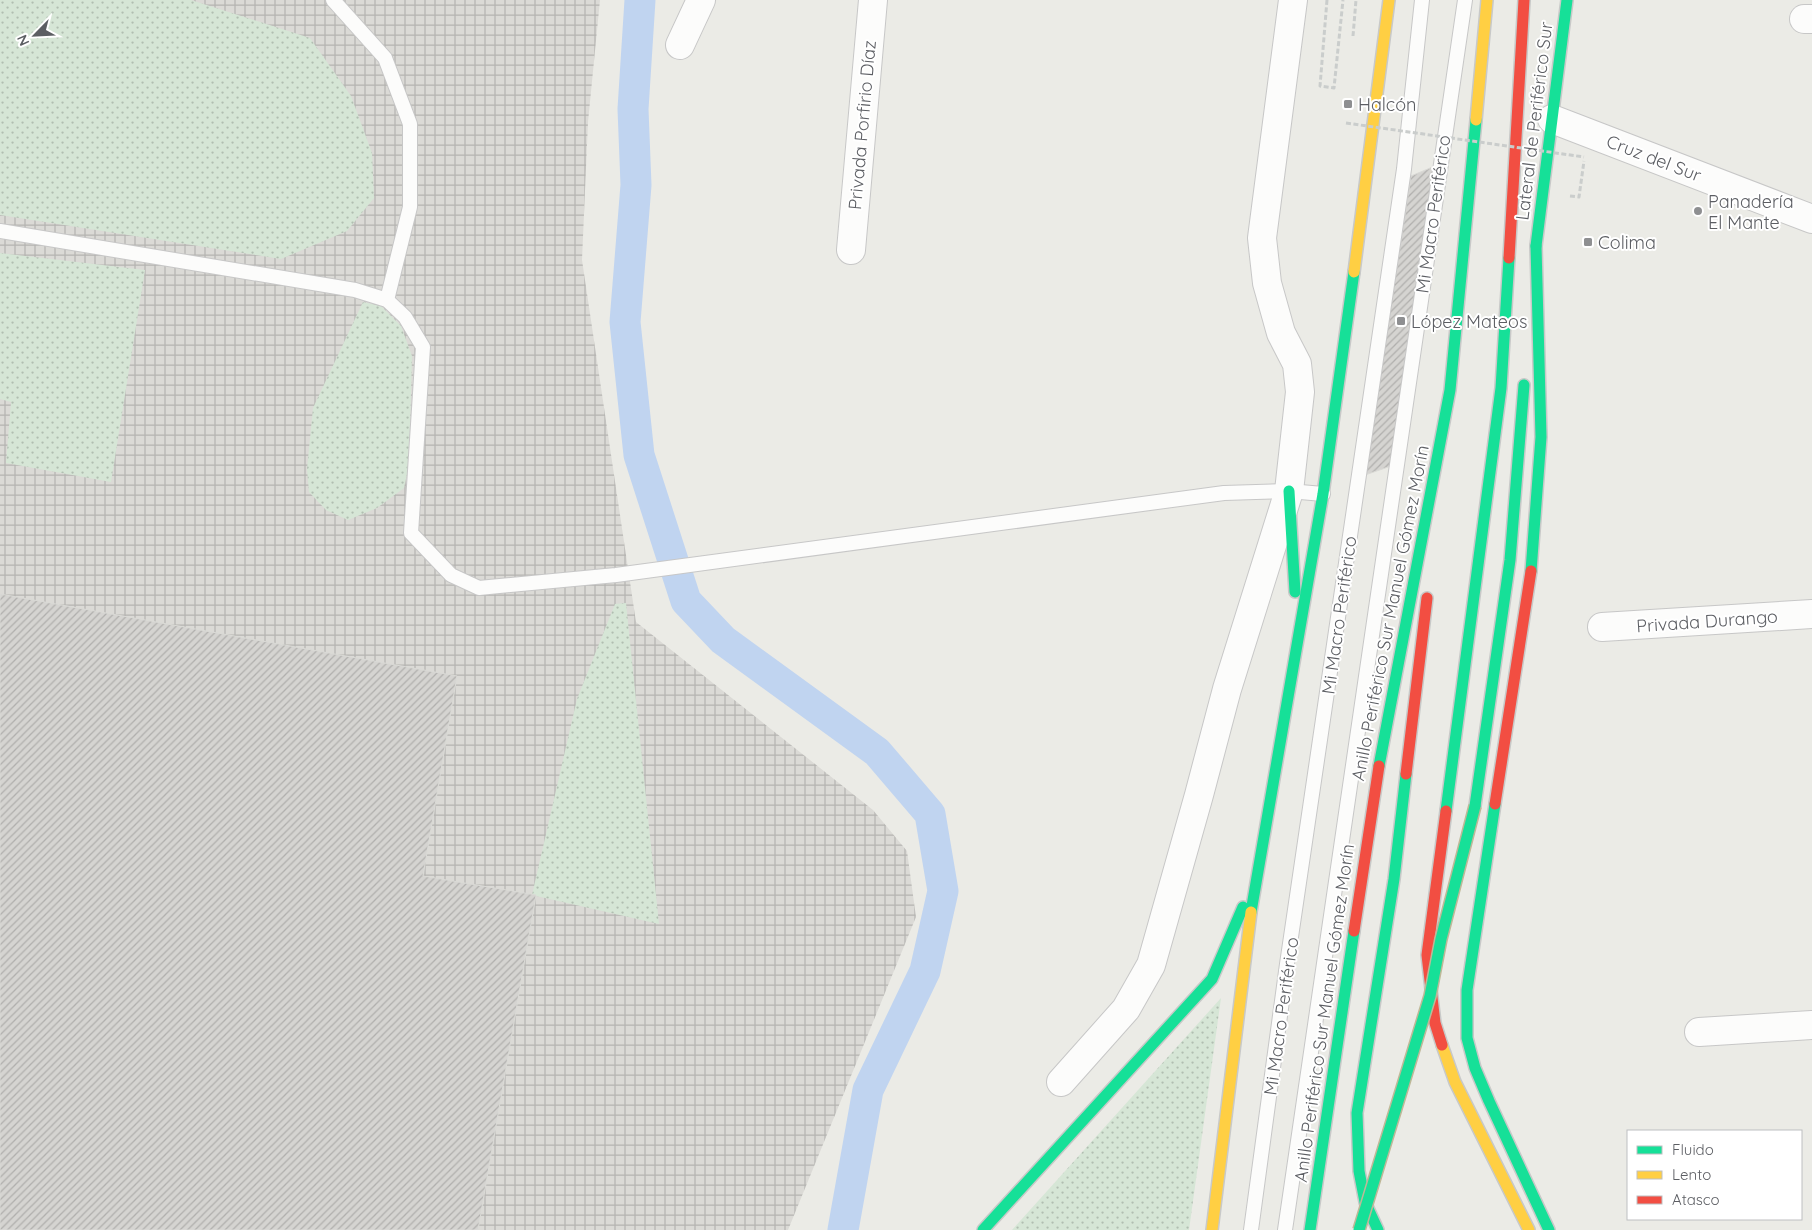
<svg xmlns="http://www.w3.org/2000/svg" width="1812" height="1230" viewBox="0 0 1812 1230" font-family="Quicksand,sans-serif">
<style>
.industrial{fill:url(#industrial-grid)}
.grass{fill:url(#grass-dots)}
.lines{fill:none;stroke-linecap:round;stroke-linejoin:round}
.canal{stroke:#c0d4f0;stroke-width:31}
.building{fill:url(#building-hatch);stroke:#dadad6}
.lane-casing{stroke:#c7c7c7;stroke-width:16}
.street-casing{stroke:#c7c7c7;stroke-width:30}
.fast-casing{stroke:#c8c9c8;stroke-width:14}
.slow-casing{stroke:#c8c9c8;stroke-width:14}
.jam-casing{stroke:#c8c9c8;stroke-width:14}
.path{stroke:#cacdcc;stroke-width:3;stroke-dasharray:5 2.5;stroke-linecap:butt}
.lane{stroke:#fcfcfb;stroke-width:14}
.street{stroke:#fcfcfb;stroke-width:28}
.fast{stroke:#16e098;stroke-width:11}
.slow{stroke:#ffcf43;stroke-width:11}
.jam{stroke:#f24e42;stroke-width:11}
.fast-bridge-casing{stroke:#beb898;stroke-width:14;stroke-linecap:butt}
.path-bridge{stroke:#cacdcc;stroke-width:3;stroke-dasharray:5 2.5;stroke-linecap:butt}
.fast-bridge{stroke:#16e098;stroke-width:11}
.poi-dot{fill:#8e8f91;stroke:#fff;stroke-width:2}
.labels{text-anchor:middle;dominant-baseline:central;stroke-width:4;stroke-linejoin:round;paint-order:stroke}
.poi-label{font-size:18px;fill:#5c5e63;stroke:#fff;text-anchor:start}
.street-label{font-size:18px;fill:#5c5e63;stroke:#fff}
</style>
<defs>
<pattern id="industrial-grid" width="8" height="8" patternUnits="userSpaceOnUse" patternTransform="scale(1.25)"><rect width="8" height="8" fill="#dbdad6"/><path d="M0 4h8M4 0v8" fill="none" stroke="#b5b4b1"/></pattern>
<pattern id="grass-dots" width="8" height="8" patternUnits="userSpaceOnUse" patternTransform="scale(1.25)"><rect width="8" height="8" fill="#d6e6d6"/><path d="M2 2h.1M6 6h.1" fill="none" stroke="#b1beb1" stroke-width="1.8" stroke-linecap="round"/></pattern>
<pattern id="building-hatch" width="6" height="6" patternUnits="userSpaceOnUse" patternTransform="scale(1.25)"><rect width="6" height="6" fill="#d5d4d1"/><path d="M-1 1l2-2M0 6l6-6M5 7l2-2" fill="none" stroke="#b0afad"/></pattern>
</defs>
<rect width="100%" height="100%" fill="#ebebe6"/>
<path class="industrial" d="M0,0H600L588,122L582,260L636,622L873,810L907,851L916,917L788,1230H0Z"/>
<g class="grass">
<path d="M0,0H191L310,38L351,96L372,153L374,198L347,231L281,259L0,215Z"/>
<path d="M0,253L145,270L111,482L6,463L11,402L0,399Z"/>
<path d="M363,302L381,306L401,326L412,356L409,465L404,488L377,508L348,520L326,510L309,492L307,469L313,408Z"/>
<path d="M626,603L659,924L532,895L577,699L615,604Z"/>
<path d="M1221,998L1189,1230H1012Z"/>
</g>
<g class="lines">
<path class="canal" d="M640,0L633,109L636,185L625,322L639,455L686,601L723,640L877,752L930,814L943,891L925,971L868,1090L843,1230"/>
</g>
<g class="building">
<path d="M1435,166L1391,466L1365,475L1411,176Z"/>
<path d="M0,594L457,676L423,876L536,895L478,1230H0Z"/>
</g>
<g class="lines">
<defs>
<g id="lane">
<path d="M333,0L385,58L410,124V207L387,300"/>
<path d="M0,231L355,290L387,300L405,317L423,347L411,533L451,575L479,588L616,575L1224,493L1289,491L1323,494"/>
<path d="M1251,1230L1287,964L1404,169L1422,0"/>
<path d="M1285,1230L1465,0"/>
</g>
<g id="street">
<path d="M1804,19H1812"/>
<path d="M680,45L701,0"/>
<path d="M1552,119L1812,219"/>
<path d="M851,250L873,0"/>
<path d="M1602,627L1812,614"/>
<path d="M1699,1032L1812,1025"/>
<path d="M1061,1082L1126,1009L1151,965L1199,795L1227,689L1289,491L1300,392L1297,364L1281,333L1267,283L1262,238L1293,0"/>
</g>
<g id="fast">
<path d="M1536,246L1567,0"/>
<path d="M1289,491L1295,592"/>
<path d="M1531,571L1541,437L1536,246"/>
<path d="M1379,766L1450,390L1476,120"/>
<path d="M1495,804L1467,990V1038L1475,1068L1489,1101L1549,1230"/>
<path d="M1475,806L1510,560L1524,385"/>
<path d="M1446,811L1501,388L1509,258"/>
<path d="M1251,912L1323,494L1354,272"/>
<path d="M983,1230L1212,979L1243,907"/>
<path d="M1310,1230L1354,931"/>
<path d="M1378,1230L1365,1202L1359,1171L1357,1113L1394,879L1406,774"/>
</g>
<g id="slow">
<path d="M1476,120L1487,0"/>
<path d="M1354,272L1389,0"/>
<path d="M1442,1045L1455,1082L1529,1230"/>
<path d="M1212,1230L1251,912"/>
</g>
<g id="jam">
<path d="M1509,258L1524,0"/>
<path d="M1406,774L1427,598"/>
<path d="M1495,804L1531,571"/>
<path d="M1354,931L1379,766"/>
<path d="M1442,1045L1435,1023L1427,955L1446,811"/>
</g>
</defs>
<use href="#lane" class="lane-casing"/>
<use href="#street" class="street-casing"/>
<use href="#fast" class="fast-casing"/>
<use href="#slow" class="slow-casing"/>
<use href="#jam" class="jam-casing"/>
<g class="path">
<path d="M1327,0L1320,86L1334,88L1343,0"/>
<path d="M1353,36L1356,0"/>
<path d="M1570,196L1579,197L1584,161"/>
</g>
<use href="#lane" class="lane"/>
<use href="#street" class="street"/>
<use href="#fast" class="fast"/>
<use href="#slow" class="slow"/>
<use href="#jam" class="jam"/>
<defs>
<path id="fast-bridge" d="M1359,1230L1430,996L1441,939L1475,806"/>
</defs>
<use href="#fast-bridge" class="fast-bridge-casing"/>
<path class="path-bridge" d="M1346,123L1584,157"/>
<use href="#fast-bridge" class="fast-bridge"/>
</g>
<g class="poi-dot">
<rect x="1343" y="99" width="10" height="10" rx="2.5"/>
<circle cx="1698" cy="211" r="5"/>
<rect x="1583" y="237" width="10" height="10" rx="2.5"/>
<rect x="1396" y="316" width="10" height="10" rx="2.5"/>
</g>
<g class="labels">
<g class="poi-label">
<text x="1358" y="104">Halcón</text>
<text x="1708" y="201">Panadería<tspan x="1708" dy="21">El Mante</tspan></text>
<text x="1598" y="242">Colima</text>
<text x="1411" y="321">López Mateos</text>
</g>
<g class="street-label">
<text transform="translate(1534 121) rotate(-83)">Lateral de Periférico Sur</text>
<text transform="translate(862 125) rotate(-85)">Privada Porfirio Díaz</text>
<text transform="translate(1654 158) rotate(21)">Cruz del Sur</text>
<text transform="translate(1433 214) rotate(-82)">Mi Macro Periférico</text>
<text transform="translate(1390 613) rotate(-79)">Anillo Periférico Sur Manuel Gómez Morín</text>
<text transform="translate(1339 615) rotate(-82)">Mi Macro Periférico</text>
<text transform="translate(1707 621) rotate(-4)">Privada Durango</text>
<text transform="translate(1324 1013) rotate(-82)">Anillo Periférico Sur Manuel Gómez Morín</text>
<text transform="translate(1281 1016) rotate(-82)">Mi Macro Periférico</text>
</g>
</g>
<rect x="1627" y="1130" width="175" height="90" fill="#ffffff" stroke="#bebfc1"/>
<rect x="1637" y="1146" width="25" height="8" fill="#16e098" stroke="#bebfc1"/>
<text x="1672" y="1155" font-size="15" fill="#5c5e63">Fluido</text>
<rect x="1637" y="1171" width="25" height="8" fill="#ffcf43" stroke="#bebfc1"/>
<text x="1672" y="1180" font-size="15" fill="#5c5e63">Lento</text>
<rect x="1637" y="1196" width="25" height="8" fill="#f24e42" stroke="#bebfc1"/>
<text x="1672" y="1205" font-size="15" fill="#5c5e63">Atasco</text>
<g transform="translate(35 35) rotate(246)" stroke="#ffffff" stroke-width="4" paint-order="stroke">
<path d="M0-4L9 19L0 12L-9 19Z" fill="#5c5e63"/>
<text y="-8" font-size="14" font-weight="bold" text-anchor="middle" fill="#5c5e63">N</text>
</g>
</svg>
